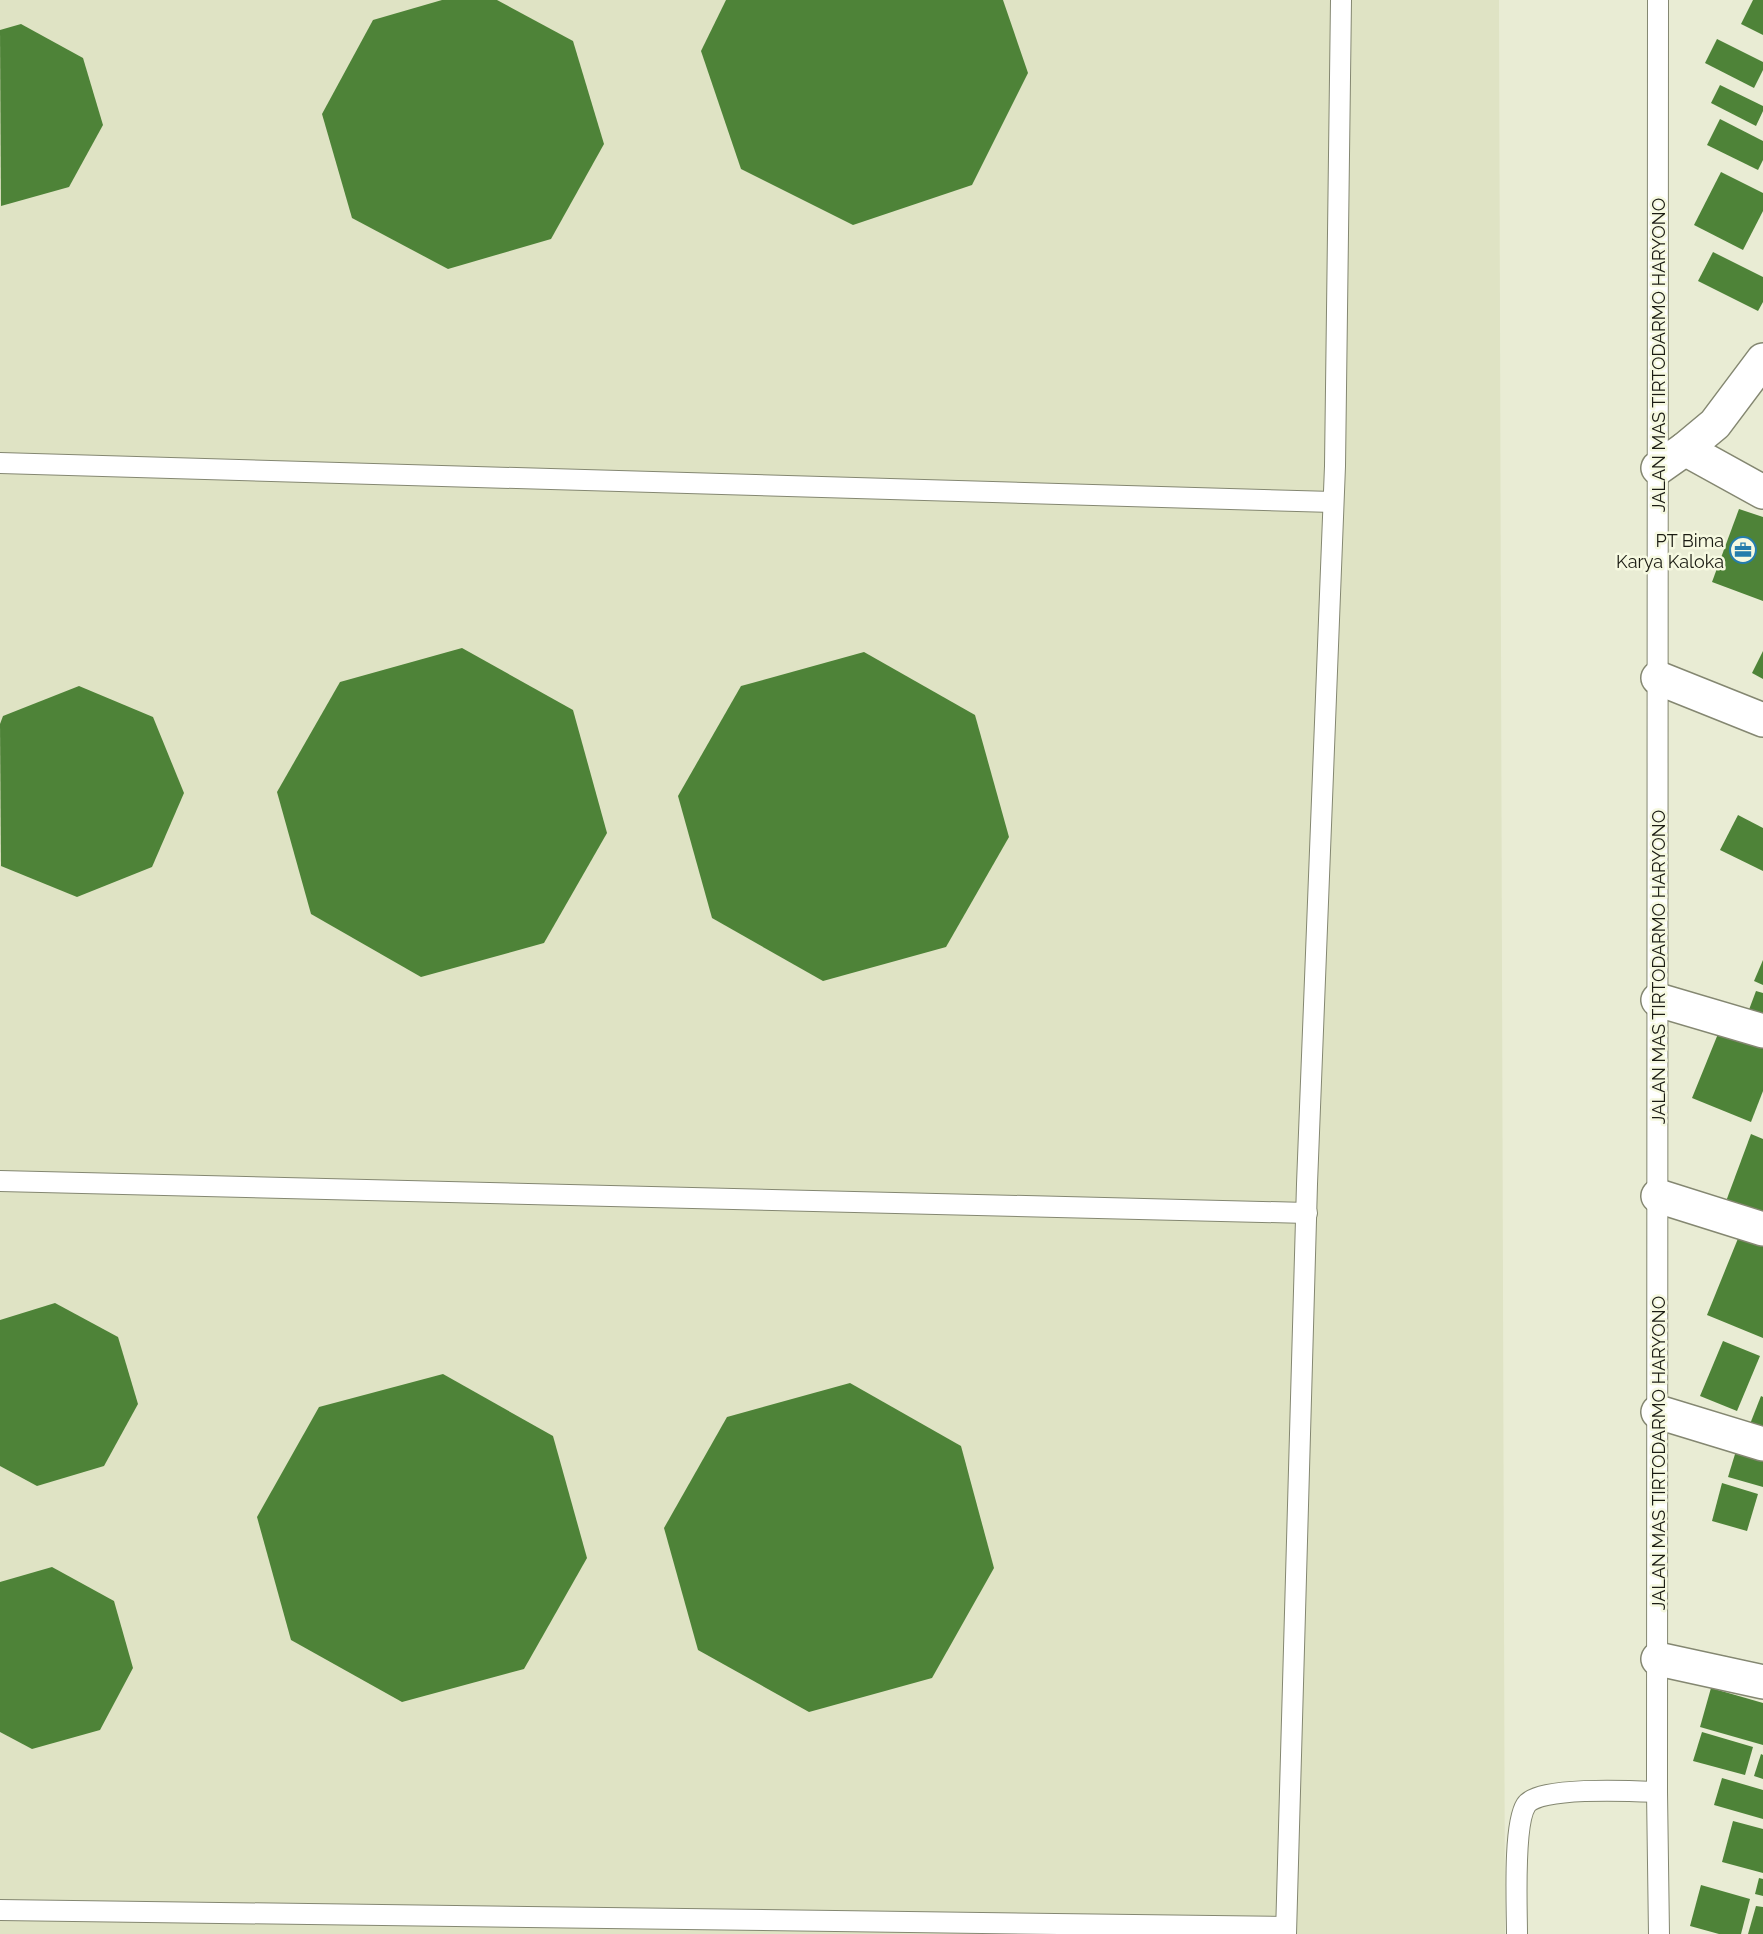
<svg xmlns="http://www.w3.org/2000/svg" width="1763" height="1934" viewBox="0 0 1763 1934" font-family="Raleway,sans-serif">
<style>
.built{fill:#dfe3c4}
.building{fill:#4e8338}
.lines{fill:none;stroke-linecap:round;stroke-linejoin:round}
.service-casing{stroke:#848771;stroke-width:22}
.minor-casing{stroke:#848771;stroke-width:36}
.service{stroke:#fff;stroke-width:20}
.minor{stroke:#fff;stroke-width:33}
.labels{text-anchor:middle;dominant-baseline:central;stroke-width:5;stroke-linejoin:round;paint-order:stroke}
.street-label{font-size:18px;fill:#1a1b12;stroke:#f6f9e1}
.poi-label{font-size:18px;fill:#1a1b12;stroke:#f6f9e1;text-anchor:end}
</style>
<rect width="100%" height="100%" fill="#e9ecd4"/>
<path class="built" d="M0,0H1499L1505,1934H0Z"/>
<g class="building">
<path d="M442,0H497L573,41L604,144L551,239L448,269L352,218L322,114L373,20Z"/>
<path d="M726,0H1003L1028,73L972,185L853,225L741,169L701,51Z"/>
<path d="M1753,0H1763V35L1741,24Z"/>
<path d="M21,24L83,58L103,125L69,187L1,206L0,30Z"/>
<path d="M1717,39L1763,62V70L1754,88L1705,63Z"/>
<path d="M1720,85L1763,106V111L1756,126L1711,103Z"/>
<path d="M1720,119L1763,141V160L1758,170L1707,145Z"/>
<path d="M1721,172L1763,193V211L1743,250L1694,225Z"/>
<path d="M1713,252L1763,277V302L1758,311L1698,281Z"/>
<path d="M1739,509L1763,517V601L1712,582Z"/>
<path d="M462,648L573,710L607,833L544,943L421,977L311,914L277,792L340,682Z"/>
<path d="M1763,651V679L1752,673Z"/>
<path d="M864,652L975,715L1009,837L946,947L823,981L712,918L678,796L741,686Z"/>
<path d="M79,686L153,717L184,793L152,867L77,897L1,866L0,724L3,716Z"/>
<path d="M1738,815L1763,828V871L1720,850Z"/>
<path d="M1763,960V985L1754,981Z"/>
<path d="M1756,991L1763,993V1021L1747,1015Z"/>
<path d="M1722,1024L1763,1041V1091L1751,1122L1692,1098Z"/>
<path d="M1751,1134L1763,1139V1217L1725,1204Z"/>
<path d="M1739,1236L1763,1246V1338L1707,1315Z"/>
<path d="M55,1303L118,1337L138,1404L104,1466L37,1486L0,1466V1320Z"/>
<path d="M1723,1341L1760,1356L1737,1411L1700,1396Z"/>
<path d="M443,1374L553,1436L587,1558L524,1669L402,1702L291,1640L257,1517L319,1407Z"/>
<path d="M850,1383L961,1446L994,1568L932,1678L809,1712L698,1650L664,1528L727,1417Z"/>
<path d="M1761,1396L1763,1397V1429L1750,1424Z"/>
<path d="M1739,1441L1763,1447V1487L1728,1477Z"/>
<path d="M1722,1483L1758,1494L1747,1531L1712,1521Z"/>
<path d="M52,1567L114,1601L133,1668L100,1730L32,1749L0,1732V1582Z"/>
<path d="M1711,1688L1763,1703V1745L1700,1727Z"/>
<path d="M1702,1732L1753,1747L1745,1775L1693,1761Z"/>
<path d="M1761,1754L1763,1755V1779L1754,1776Z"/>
<path d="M1722,1778L1763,1790V1819L1714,1805Z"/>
<path d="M1733,1821L1763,1829V1873L1722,1862Z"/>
<path d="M1759,1878L1763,1879V1896L1755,1894Z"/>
<path d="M1701,1885L1750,1899L1741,1934H1719L1690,1926Z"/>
<path d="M1756,1906L1763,1907V1934H1748Z"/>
</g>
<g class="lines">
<defs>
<g id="service">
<path d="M1658,0L1657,1792L1659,1934"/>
<path d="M0,463L1333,502"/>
<path d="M0,1181L1307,1213"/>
<path d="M0,1910L1286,1927"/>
<path d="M1286,1934L1307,1184L1335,466L1341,0"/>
<path d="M1517,1934C1517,1907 1513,1825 1526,1805C1538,1786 1634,1791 1657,1792"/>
</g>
<g id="minor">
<path d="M1685,449L1763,492"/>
<path d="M1658,468L1685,449L1715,424L1763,360"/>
<path d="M1658,678L1763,720"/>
<path d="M1658,1000L1763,1031"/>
<path d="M1658,1196L1763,1229"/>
<path d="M1658,1412L1763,1444"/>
<path d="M1658,1659L1763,1682"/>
</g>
</defs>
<use href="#service" class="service-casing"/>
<use href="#minor" class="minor-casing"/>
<use href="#service" class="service"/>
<use href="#minor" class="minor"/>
</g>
<defs>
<symbol id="office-ring" viewBox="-11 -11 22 22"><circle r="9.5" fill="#f6f9e1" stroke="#257dac" stroke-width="1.5"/><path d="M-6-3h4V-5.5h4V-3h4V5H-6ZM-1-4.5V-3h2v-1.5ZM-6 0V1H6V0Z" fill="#257dac"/></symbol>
</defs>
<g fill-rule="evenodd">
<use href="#office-ring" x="1728" y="535" width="30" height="30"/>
</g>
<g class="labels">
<g class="street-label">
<text transform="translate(1658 355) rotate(-90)">JALAN MAS TIRTODARMO HARYONO</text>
<text transform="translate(1658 967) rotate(-90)">JALAN MAS TIRTODARMO HARYONO</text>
<text transform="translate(1658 1453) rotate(-90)">JALAN MAS TIRTODARMO HARYONO</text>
</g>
<g class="poi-label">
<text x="1724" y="540">PT Bima<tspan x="1724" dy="21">Karya Kaloka</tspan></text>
</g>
</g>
</svg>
